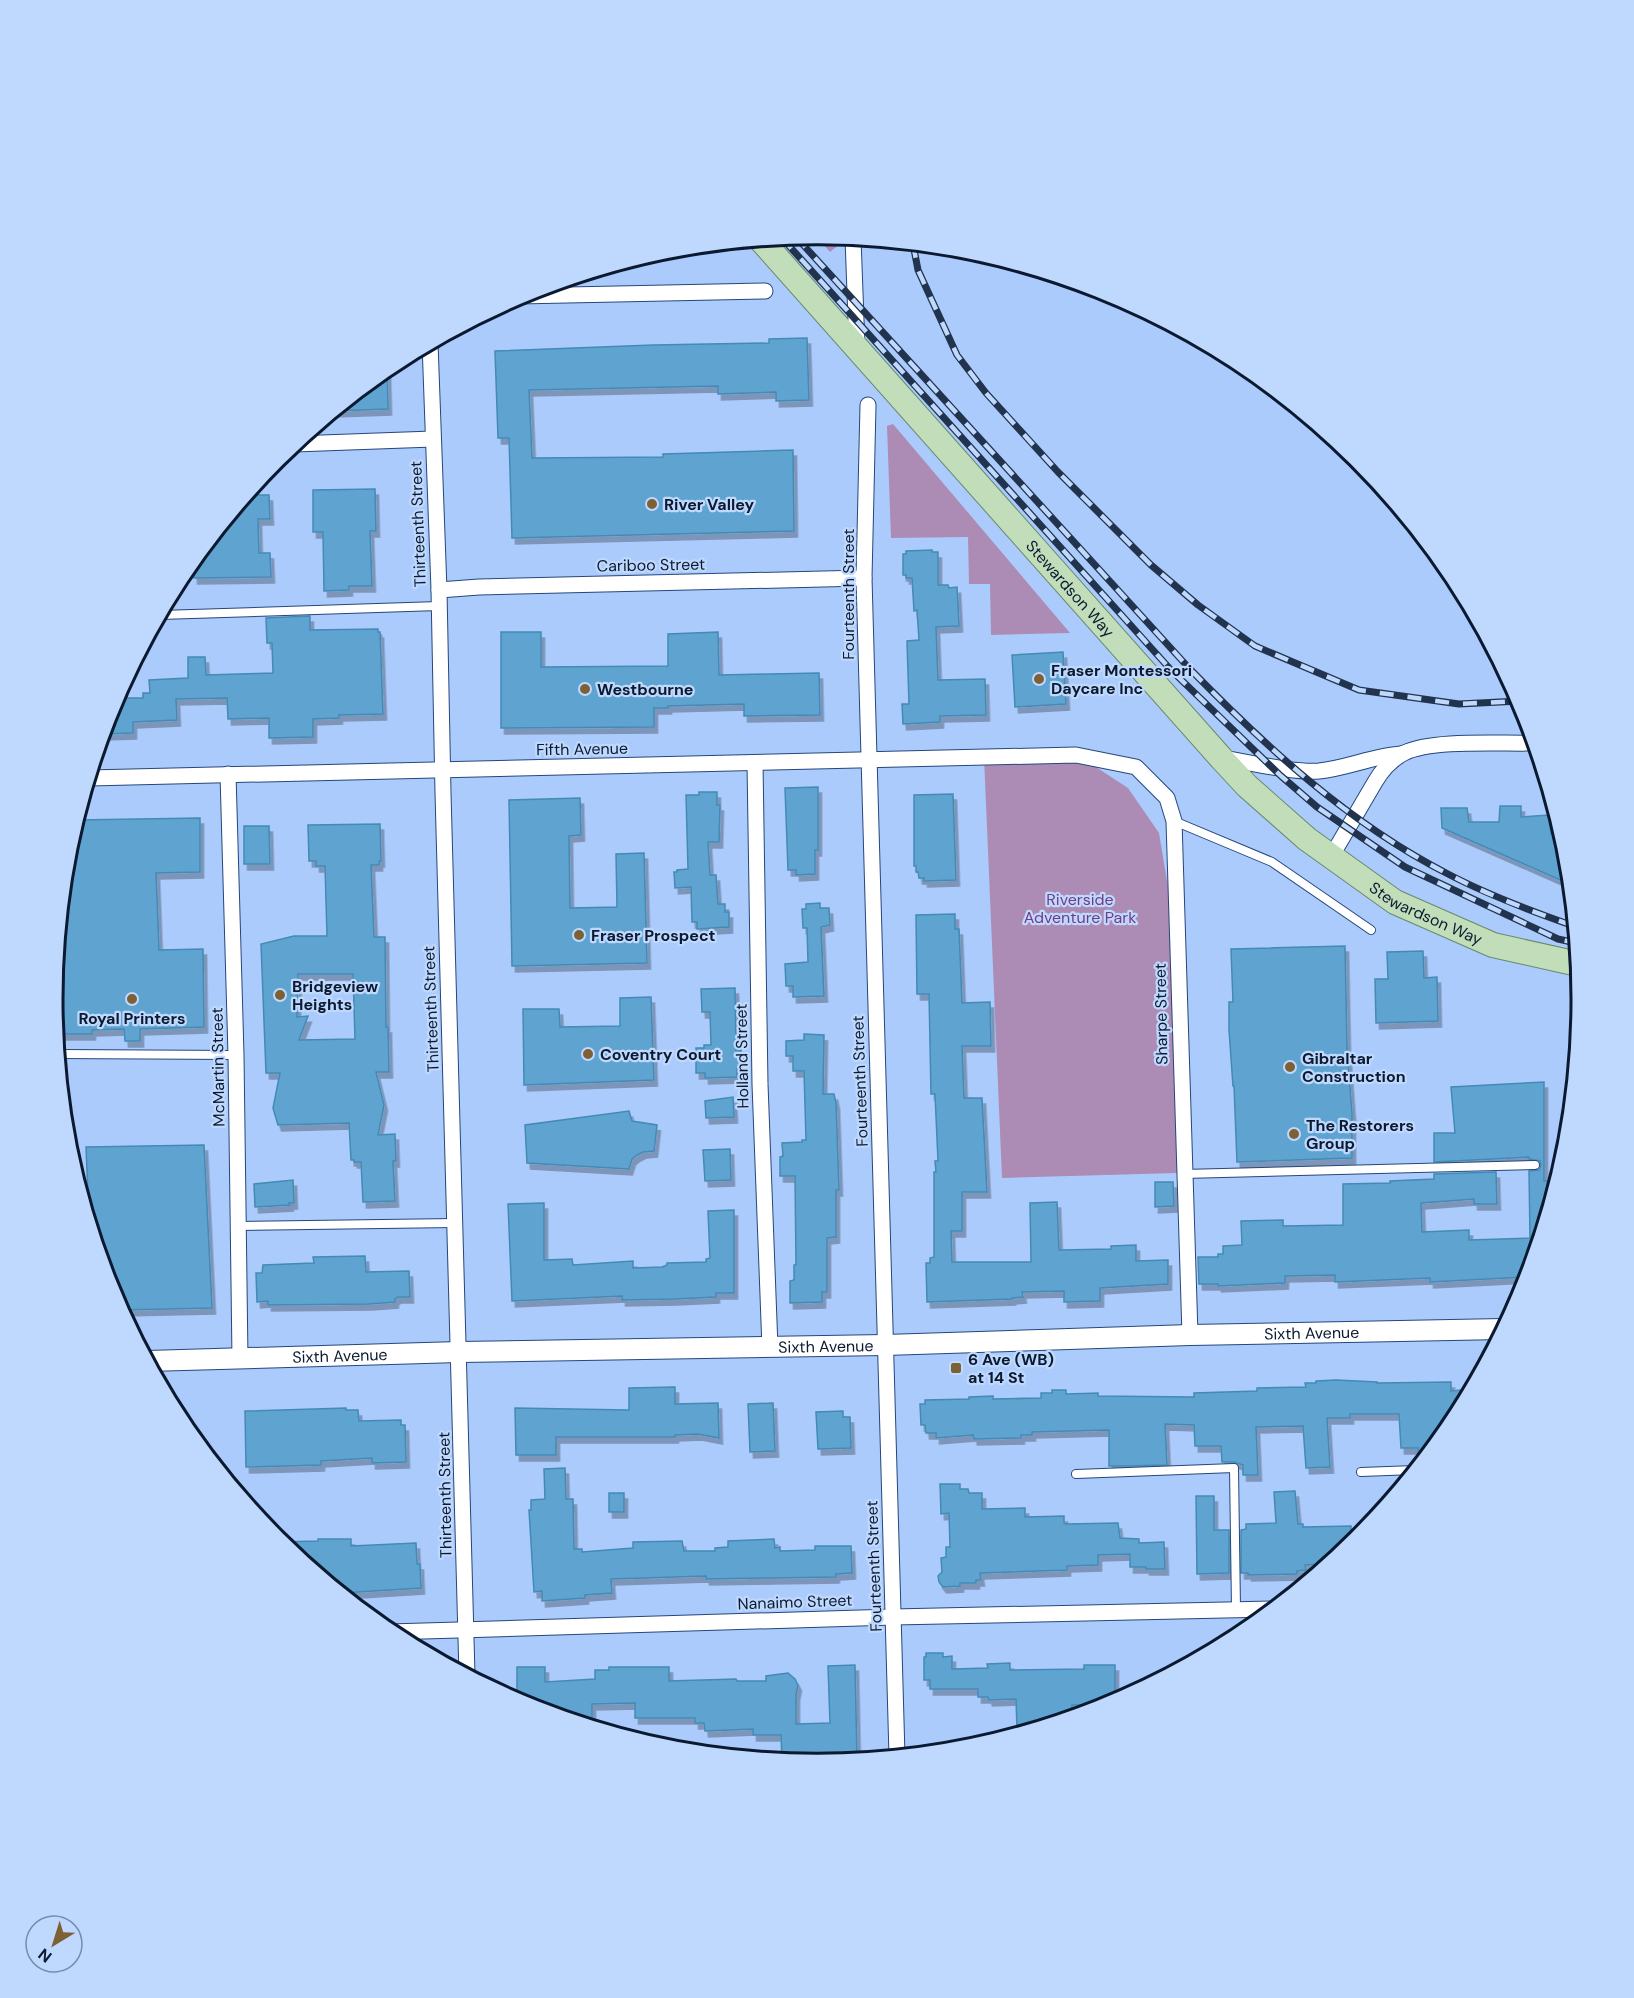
<svg xmlns="http://www.w3.org/2000/svg" width="1634" height="1998" viewBox="0 0 1634 1998" font-family="'DM Sans',sans-serif">
<style>
.green{fill:#ac8cb5}
.building{fill:#5fa4d1;stroke:#448ab5;stroke-width:1.5;fill-rule:evenodd;filter:url(#shadow)}
.lines{fill:none;stroke-linecap:round;stroke-linejoin:round}
.service-casing{stroke:#25477b;stroke-width:10}
.minor-casing{stroke:#25477b;stroke-width:17}
.tertiary-casing{stroke:#25477b;stroke-width:22}
.primary-casing{stroke:#678a6a;stroke-width:26}
.service{stroke:#fff;stroke-width:8}
.minor{stroke:#fff;stroke-width:15}
.tertiary{stroke:#fff;stroke-width:20}
.primary{stroke:#c1ddb9;stroke-width:24}
.rail-casing{stroke:#21334d;stroke-width:7}
.rail{stroke:#bfd8fd;stroke-width:4.5;stroke-dasharray:14;stroke-linecap:butt}
.poi-dot{fill:#7d6134;stroke:#bfd8fd;stroke-width:2}
.labels{text-anchor:middle;dominant-baseline:central;stroke-width:4.5;stroke-linejoin:round;paint-order:stroke}
.poi-label{font-size:16px;font-weight:bold;fill:#0b1a30;stroke:#bfd8fd;text-anchor:start}
.street-label{font-size:16px;fill:#0b1a30;stroke:#bfd8fd}
.park-label{font-size:16px;fill:#743b84;stroke:#bfd8fd}
.rim{fill:none;stroke:#0b1a30;stroke-width:3}
</style>
<defs>
<filter id="shadow"><feDropShadow dx="3.5" dy="6" stdDeviation="0" flood-color="#0004"/></filter>
</defs>
<rect width="100%" height="100%" fill="#abcbfc"/>
<g class="green">
<path d="M815,235L840,237L841,243L830,252Z"/>
<path d="M893,424L1070,633L991,635L990,584H969L968,537L891,538L887,426Z"/>
<path d="M1076,754L1128,788L1159,833L1170,899L1178,1173L1002,1178L984,757Z"/>
</g>
<g class="building">
<path d="M807,338L809,400L776,401V392L718,394V386L529,390L532,458L663,457V454L793,450L794,531L512,538L509,438H498L495,351L653,345L769,343V339Z"/>
<path d="M387,368L388,409L334,411Z"/>
<path d="M375,489L376,531H370L372,586H349V590L324,591L323,532H313V490Z"/>
<path d="M246,495H269L270,519H258L259,553H270L271,577L194,578V559Z"/>
<path d="M932,550V552H938V585H948L949,588L957,587L958,605L959,626L936,627L938,680L985,679L986,715L940,716V722L903,724L902,704H909L907,641L919,640L917,610L914,611L912,578H906V575H903V554H906V551Z"/>
<path d="M310,616V630L378,629V632H380L383,714L339,715V718L313,719V737L269,738V718L228,719L227,698L176,699L177,720L133,722V733L102,734L115,698H143V693H150L149,680L188,678V657H205L206,675L273,673L272,643H267L266,618Z"/>
<path d="M501,632H541V667L668,666V634L718,632L719,675L819,673L820,715L744,716V704L668,706V708H654V727L501,728Z"/>
<path d="M1063,652L1066,704L1015,707L1012,655Z"/>
<path d="M818,787V850H815V874L796,875V870H788L785,788Z"/>
<path d="M699,792H717V805H720L719,842H708L710,875H716L718,904H725V912H729V927L697,929V922H692L691,887L675,888L674,872H677V870L688,869L686,795H699Z"/>
<path d="M953,794L956,880L924,881V878H919L918,872H916V866H914V795Z"/>
<path d="M580,798L581,835L569,836L570,908L617,907L616,854L644,853L647,963L512,966L509,800Z"/>
<path d="M1500,806H1521V817L1549,815L1551,834L1562,835L1565,882L1442,828L1441,808H1467L1469,822H1499Z"/>
<path d="M200,818V872L156,873L159,950L203,949L204,1027L140,1029V1041H125L124,1029L92,1030V1034H61L60,971H63L61,910L67,850L76,820Z"/>
<path d="M380,824L381,861H379V865H371L374,937H385L386,1027H388L389,1072H376L384,1105L378,1135L395,1134L396,1161H393L395,1201L363,1202L361,1162H354V1160H351L349,1123L278,1125L273,1108L280,1073H266L261,944L294,936H327L325,866H316V861H309L308,825ZM298,974H353L355,1039L299,1040L308,1016L297,1017Z"/>
<path d="M244,826H269L270,864H244Z"/>
<path d="M820,903V908H829L830,925L821,927L824,996L793,997V986H786L785,964L808,962L807,928H803L802,909H806V904Z"/>
<path d="M955,914V929H959L962,1003L990,1002L991,1046H962L964,1098H982L987,1192H962V1231H951L952,1262H1031L1030,1203L1057,1202L1059,1250L1111,1249V1246L1136,1245V1261L1168,1260V1284L1100,1288V1301L1064,1302V1291L1022,1292L1023,1297L1012,1298V1299L927,1302L926,1263H930V1258L934,1257V1172H936L935,1161H938L935,1094H931L929,994H917L916,915Z"/>
<path d="M1345,946L1347,1047L1352,1114V1158L1237,1162L1234,1086H1233L1229,1030V1002H1233L1231,949Z"/>
<path d="M1423,951L1424,978L1437,977L1438,1021L1376,1023L1375,979H1388L1387,952Z"/>
<path d="M735,988L736,1050H741V1069H737V1077L705,1078V1073H696V1048H704V1045H711L710,1012H702L701,989Z"/>
<path d="M651,997L654,1080L524,1085L523,1009H559L560,1027L620,1026V998Z"/>
<path d="M804,1034L824,1035L823,1094H834L836,1103L839,1190H836V1237L827,1238V1292H822V1302L790,1303V1281L794,1280V1265H796L795,1176H780V1157L783,1156L782,1143L802,1142V1140H806L804,1071H793V1056H786V1041L804,1040Z"/>
<path d="M1544,1082V1181H1552V1196L1528,1277L1430,1282V1278L1335,1282V1275L1285,1276V1283L1218,1286V1284H1199L1198,1257H1218V1254H1223V1246L1242,1245L1241,1221L1283,1220V1226L1343,1225V1184L1390,1183V1181L1434,1179V1174L1496,1172L1497,1204H1474V1199L1421,1203L1422,1232L1469,1230V1240L1530,1238L1529,1171L1539,1170L1541,1165L1540,1161L1529,1159V1157L1434,1162V1133H1455L1451,1087Z"/>
<path d="M733,1097L734,1117L706,1118L705,1101Z"/>
<path d="M629,1111L632,1121L657,1125L654,1151L643,1152L637,1155L632,1159L629,1169L527,1163L525,1125Z"/>
<path d="M204,1145L212,1308L121,1310L111,1291L89,1219L86,1147Z"/>
<path d="M730,1149L731,1180L705,1181L703,1150Z"/>
<path d="M293,1180L294,1203H289L290,1205L255,1207L254,1184Z"/>
<path d="M1155,1182H1173L1174,1206L1155,1207Z"/>
<path d="M544,1203V1260L572,1259L573,1265L633,1261V1268L662,1267L667,1265V1263L706,1262V1259L710,1258L708,1211L734,1210V1293H716V1297L674,1299L622,1300V1296L512,1301L508,1204Z"/>
<path d="M365,1256L366,1272L409,1271L410,1297H398L395,1299V1302L369,1304L268,1305V1301L257,1302L256,1273H262L263,1265L314,1263L313,1257Z"/>
<path d="M1336,1380L1377,1382V1383L1451,1382V1391L1461,1390L1462,1407L1452,1424L1419,1465L1418,1448H1401L1399,1414H1350V1418H1327L1330,1467L1306,1468L1303,1426L1256,1427L1258,1475H1243V1465L1234,1462H1222L1221,1446H1195L1194,1425L1165,1424L1167,1465L1127,1466H1109V1430L1032,1432V1435H1021V1438L974,1439L973,1435L936,1438V1433H926L925,1425H921L920,1404H925V1400L969,1399V1397L993,1396V1399L1041,1398V1393H1052V1390H1066V1394L1098,1393V1396L1194,1397V1393L1257,1391V1388L1306,1387L1305,1383H1316V1381Z"/>
<path d="M675,1387V1404L718,1403L719,1438L698,1434L675,1435V1437H556V1455H516L515,1408L629,1410V1388Z"/>
<path d="M773,1403L775,1451L750,1452L748,1404Z"/>
<path d="M346,1408V1410H358L359,1421L401,1420V1425H405L406,1462L372,1463V1458L321,1461V1465L246,1467L245,1411Z"/>
<path d="M843,1411V1417H850L851,1448L818,1449L816,1412Z"/>
<path d="M565,1468L566,1499H573L574,1549H582V1552L633,1548V1542L682,1541L684,1551H715V1548L728,1547V1541L774,1539L775,1548L780,1547V1551L815,1550V1546H851L852,1573L836,1574V1577L770,1578L706,1579V1576L611,1579L612,1593L585,1595V1598L542,1601V1591L534,1592L529,1510H531V1500L545,1499L544,1469Z"/>
<path d="M940,1484H960V1489H968L969,1493H982V1509L1025,1508V1517L1064,1516V1523L1066,1524L1118,1523L1120,1538L1139,1539V1543L1164,1542L1165,1569H1146V1567H1130V1554L1098,1555V1565L1067,1566V1570L980,1573L981,1580H976V1583H960V1586L943,1587L939,1582L938,1576L942,1572L941,1558L946,1557V1547H950L949,1513L941,1514Z"/>
<path d="M1295,1491L1298,1524H1303V1527L1351,1526V1533L1365,1531L1357,1540L1327,1564L1305,1565L1306,1570L1297,1571V1574L1248,1575V1573H1241V1530L1246,1529V1524L1276,1523L1274,1492Z"/>
<rect x="609" y="1493" width="15" height="19"/>
<path d="M1196,1496H1214V1530H1229V1573L1197,1574Z"/>
<path d="M318,1539H351V1546L416,1543L417,1564H420L421,1588L342,1593L279,1542L318,1541Z"/>
<path d="M926,1653H943V1657L952,1656V1669L988,1668L987,1664L1010,1663V1670L1084,1669V1665H1115V1702L1111,1705H1072V1717L1032,1729H1017L1016,1699L989,1700L988,1697H978V1689H930V1680H924V1657H926Z"/>
<path d="M855,1665L857,1759L810,1760V1763L782,1760L781,1735H753V1729L705,1731L704,1723H695V1718H635V1703L592,1704V1726L517,1702V1667H545V1682L595,1679V1670H609V1667H669V1681L736,1679L737,1681H766V1676L788,1673L795,1679L798,1685L796,1695V1724L830,1723L828,1666Z"/>
</g>
<g class="lines">
<defs>
<g id="service">
<path d="M160,615L439,606"/>
<path d="M1174,821L1272,862L1371,930"/>
<path d="M58,1054L236,1055"/>
<path d="M1183,1174L1535,1165"/>
<path d="M238,1226L455,1223"/>
<path d="M1361,1472L1415,1470"/>
<path d="M1076,1474L1234,1468L1236,1609"/>
</g>
<g id="minor">
<path d="M853,238L857,347"/>
<path d="M518,296L765,291"/>
<path d="M430,343L439,590L443,793L467,1675"/>
<path d="M868,405L864,578L897,1756"/>
<path d="M294,444L433,439"/>
<path d="M439,590L479,587L864,578"/>
<path d="M1221,758C1249,762 1293,773 1319,771C1347,768 1373,756 1401,754"/>
<path d="M755,763L760,1084L770,1348"/>
<path d="M228,774L236,1055L240,1359"/>
<path d="M89,778L1076,755L1136,767L1167,798L1174,821L1190,1335"/>
<path d="M1331,857L1375,782C1382,770 1392,759 1404,753C1432,739 1502,744 1534,743"/>
<path d="M389,1632L893,1617L1274,1609"/>
</g>
<g id="tertiary">
<path id="s1" d="M148,1361L459,1352L885,1345L1190,1335L1503,1329"/>
</g>
<g id="primary">
<path id="s2" d="M761,240L1221,758L1247,786L1307,839L1395,902L1493,945L1578,964"/>
</g>
</defs>
<use href="#service" class="service-casing"/>
<use href="#minor" class="minor-casing"/>
<use href="#tertiary" class="tertiary-casing"/>
<use href="#primary" class="primary-casing"/>
<use href="#service" class="service"/>
<use href="#minor" class="minor"/>
<use href="#tertiary" class="tertiary"/>
<use href="#primary" class="primary"/>
<defs>
<g id="rail">
<path d="M796,237L1188,667C1265,746 1348,823 1448,874C1488,895 1531,911 1574,926"/>
<path d="M782,238L1171,670L1281,776L1317,807L1405,867L1558,939L1576,943"/>
<path d="M913,244L918,270L957,355L986,393L1058,472L1151,565L1198,605L1255,646L1359,690L1459,704L1520,701"/>
</g>
</defs>
<use href="#rail" class="rail-casing"/>
<use href="#rail" class="rail"/>
</g>
<g class="poi-dot">
<circle cx="652" cy="504" r="6"/>
<circle cx="1039" cy="679" r="6"/>
<circle cx="585" cy="689" r="6"/>
<circle cx="579" cy="935" r="6"/>
<circle cx="280" cy="995" r="6"/>
<circle cx="132" cy="999" r="6"/>
<circle cx="588" cy="1054" r="6"/>
<circle cx="1290" cy="1067" r="6"/>
<circle cx="1294" cy="1134" r="6"/>
<rect x="950" y="1362" width="12" height="12" rx="3"/>
</g>
<g class="labels">
<g class="poi-label">
<text x="664" y="504">River Valley</text>
<text x="1051" y="670">Fraser Montessori<tspan x="1051" dy="18">Daycare Inc</tspan></text>
<text x="597" y="689">Westbourne</text>
<text x="591" y="935">Fraser Prospect</text>
<text x="292" y="986">Bridgeview<tspan x="292" dy="18">Heights</tspan></text>
<text x="132" y="1018" text-anchor="middle">Royal Printers</text>
<text x="600" y="1054">Coventry Court</text>
<text x="1302" y="1058">Gibraltar<tspan x="1302" dy="18">Construction</tspan></text>
<text x="1306" y="1125">The Restorers<tspan x="1306" dy="18">Group</tspan></text>
<text x="968" y="1359">6 Ave (WB)<tspan x="968" dy="18">at 14 St</tspan></text>
</g>
<g class="street-label">
<text transform="translate(418 524) rotate(-92)">Thirteenth Street</text>
<text transform="translate(651 565) rotate(-1)">Cariboo Street</text>
<text stroke="none"><textPath href="#s2" startOffset="466">Stewardson Way</textPath></text>
<text transform="translate(848 594) rotate(-90)">Fourteenth Street</text>
<text transform="translate(582 749) rotate(-1)">Fifth Avenue</text>
<text stroke="none"><textPath href="#s2" startOffset="952">Stewardson Way</textPath></text>
<text transform="translate(431 1009) rotate(-92)">Thirteenth Street</text>
<text transform="translate(1161 1014) rotate(-91)">Sharpe Street</text>
<text transform="translate(742 1056) rotate(-91)">Holland Street</text>
<text transform="translate(218 1067) rotate(-91)">McMartin Street</text>
<text transform="translate(860 1081) rotate(-92)">Fourteenth Street</text>
<text stroke="none"><textPath href="#s1" startOffset="1164">Sixth Avenue</textPath></text>
<text stroke="none"><textPath href="#s1" startOffset="678">Sixth Avenue</textPath></text>
<text stroke="none"><textPath href="#s1" startOffset="192">Sixth Avenue</textPath></text>
<text transform="translate(445 1495) rotate(-91)">Thirteenth Street</text>
<text transform="translate(874 1566) rotate(-92)">Fourteenth Street</text>
<text transform="translate(795 1602) rotate(-2)">Nanaimo Street</text>
</g>
<g class="park-label">
<text x="1080" y="899">Riverside<tspan x="1080" dy="18">Adventure Park</tspan></text>
</g>
</g>
<path d="M0 0H1634V1998H0ZM63 999a754 754 0 1 1 1508 0a754 754 0 1 1-1508 0Z" fill="#bfd8fd" fill-rule="evenodd"/>
<path class="rim" d="M63 999a754 754 0 1 1 1508 0a754 754 0 1 1-1508 0Z"/>
<g transform="translate(54 1944) rotate(218)"><circle r="28" fill="#bfd8fd" stroke="#778cab" stroke-width="1.5"/>
<path d="M0-4.5L10 22L0 15L-10 22Z" fill="#7d6134"/>
<text y="-9" font-size="16" font-weight="bold" text-anchor="middle" fill="#0b1a30">N</text>
</g>
</svg>
